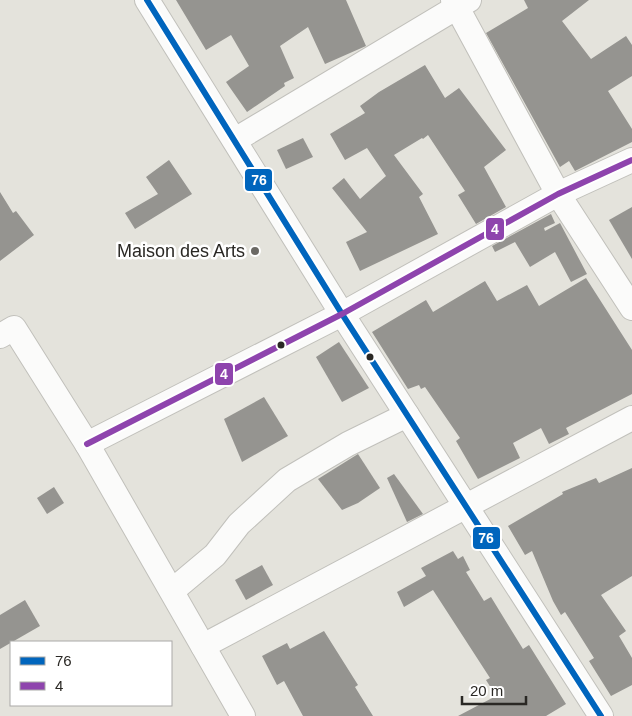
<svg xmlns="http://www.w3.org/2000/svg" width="632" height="716" viewBox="0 0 632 716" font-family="Arial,sans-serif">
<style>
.building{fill:#959490}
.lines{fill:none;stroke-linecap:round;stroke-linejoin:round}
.minor-casing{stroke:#c1c0bb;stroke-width:26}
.minor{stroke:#fbfbfa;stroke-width:24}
.bus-1-casing{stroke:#fff;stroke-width:10}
.bus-2-casing{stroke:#fff;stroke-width:10}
.bus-1{stroke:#0065bd;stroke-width:6}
.bus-2{stroke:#8e44ad;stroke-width:6}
.poi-dot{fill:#6b6964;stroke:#fff;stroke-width:2}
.bus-dot{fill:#2a2824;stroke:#fff;stroke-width:2}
.labels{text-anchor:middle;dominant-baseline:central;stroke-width:5;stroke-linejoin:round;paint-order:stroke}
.poi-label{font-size:18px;fill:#2a2824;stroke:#fff;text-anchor:end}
.line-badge{stroke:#fff;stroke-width:2}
.badge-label{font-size:14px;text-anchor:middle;font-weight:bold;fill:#fff}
</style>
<rect width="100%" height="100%" fill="#e4e3dc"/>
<g class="building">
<path d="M176,0H346L366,46L325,64L308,27L280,46L294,78L284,83L285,86L247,112L226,82L249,66L231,35L206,50Z"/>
<path d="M524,0H589L562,21L591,59L626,36L632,45V76L608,91L632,129V142L575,171L569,161L560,167L486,33L528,8Z"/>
<path d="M425,65L445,98L459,88L506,150L484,167L506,207L476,224L458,195L465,191L428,135L423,139L422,138L394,155L423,194L419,197L438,234L360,271L346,242L367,232L332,188L344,178L360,199L386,176L367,148L345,160L330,134L365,113L360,106L379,92Z"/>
<path d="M303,138L313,157L286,169L277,150Z"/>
<path d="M169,160L192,194L135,229L125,213L158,194L146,177Z"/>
<path d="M0,192L13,213L16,211L34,235L0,261Z"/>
<path d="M632,207V259L609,220Z"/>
<path d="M551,214L555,223L544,228L545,231L560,223L587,274L571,282L555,252L530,267L515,242L495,252L492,246Z"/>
<path d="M586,278L632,350V394L566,428L569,434L549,444L541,428L513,443L520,458L478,479L456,441L460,438L425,387L421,389L419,385L408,389L372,332L426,300L433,312L485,281L497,301L527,285L539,306Z"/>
<path d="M339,342L369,388L342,402L316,357Z"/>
<path d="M264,397L288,436L242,462L224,419Z"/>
<path d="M358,454L380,488L358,503L342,510L318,479Z"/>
<path d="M632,468V576L601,595L626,631L619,636L632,658V685L611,696L589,661L594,658L565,612L561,615L553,601L532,551L525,555L508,526L563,494L562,492L596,478L599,483Z"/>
<path d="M394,474L423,514L407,522L387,478Z"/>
<path d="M54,487L64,503L47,514L37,498Z"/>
<path d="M453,551L458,559L463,556L470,570L466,572L484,601L491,597L523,649L529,645L566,704L546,716H458L496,696L486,680L490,678L433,590L404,607L397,592L426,576L421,568Z"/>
<path d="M262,565L273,585L246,600L235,580Z"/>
<path d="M25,600L40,626L0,649V615Z"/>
<path d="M324,631L358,685L355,687L373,716H303L284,681L277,685L262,656L287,643L290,649Z"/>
</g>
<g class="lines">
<defs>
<g id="minor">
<path d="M147,0L342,314L601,716"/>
<path d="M453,0L558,194L632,308"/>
<path d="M235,140L469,0"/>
<path d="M0,336L14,328L87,444L243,716"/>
<path d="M87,444L342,314L558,194L632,160"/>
<path d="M172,591L215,555L239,524L287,480L348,444L407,415"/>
<path d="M203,646L632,418"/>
</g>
</defs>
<use href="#minor" class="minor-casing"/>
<use href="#minor" class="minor"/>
<defs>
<path id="bus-1" d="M147,0L342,314L601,716"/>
<path id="bus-2" d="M87,444L342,314L558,194L632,160"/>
</defs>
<use href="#bus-1" class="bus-1-casing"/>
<use href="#bus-2" class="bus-2-casing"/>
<use href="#bus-1" class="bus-1"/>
<use href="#bus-2" class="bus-2"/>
</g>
<circle class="poi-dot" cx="255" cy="251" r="5"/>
<g class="bus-dot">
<circle cx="281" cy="345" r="4.5"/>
<circle cx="370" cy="357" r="4.5"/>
</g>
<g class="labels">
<g class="poi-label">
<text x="245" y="251">Maison des Arts</text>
</g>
</g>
<g class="line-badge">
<rect x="244" y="168" width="29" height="24" rx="5" fill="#0065bd"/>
<rect x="485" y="217" width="20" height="24" rx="5" fill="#8e44ad"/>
<rect x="214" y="362" width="20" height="24" rx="5" fill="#8e44ad"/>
<rect x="472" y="526" width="29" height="24" rx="5" fill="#0065bd"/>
</g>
<g class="badge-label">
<text x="259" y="185">76</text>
<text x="495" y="234">4</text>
<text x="224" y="379">4</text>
<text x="486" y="543">76</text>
</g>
<rect x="10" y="641" width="162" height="65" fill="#ffffff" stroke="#aaa9a7"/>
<rect x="20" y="657" width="25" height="8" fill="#0065bd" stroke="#aaa9a7"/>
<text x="55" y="666" font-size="15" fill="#2a2824">76</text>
<rect x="20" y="682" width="25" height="8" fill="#8e44ad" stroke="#aaa9a7"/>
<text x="55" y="691" font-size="15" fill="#2a2824">4</text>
<path d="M462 696v8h64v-8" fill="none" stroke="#2a2824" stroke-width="2.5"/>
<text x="470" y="696" font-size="15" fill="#2a2824" stroke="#ffffff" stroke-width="4" paint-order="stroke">20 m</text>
</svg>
